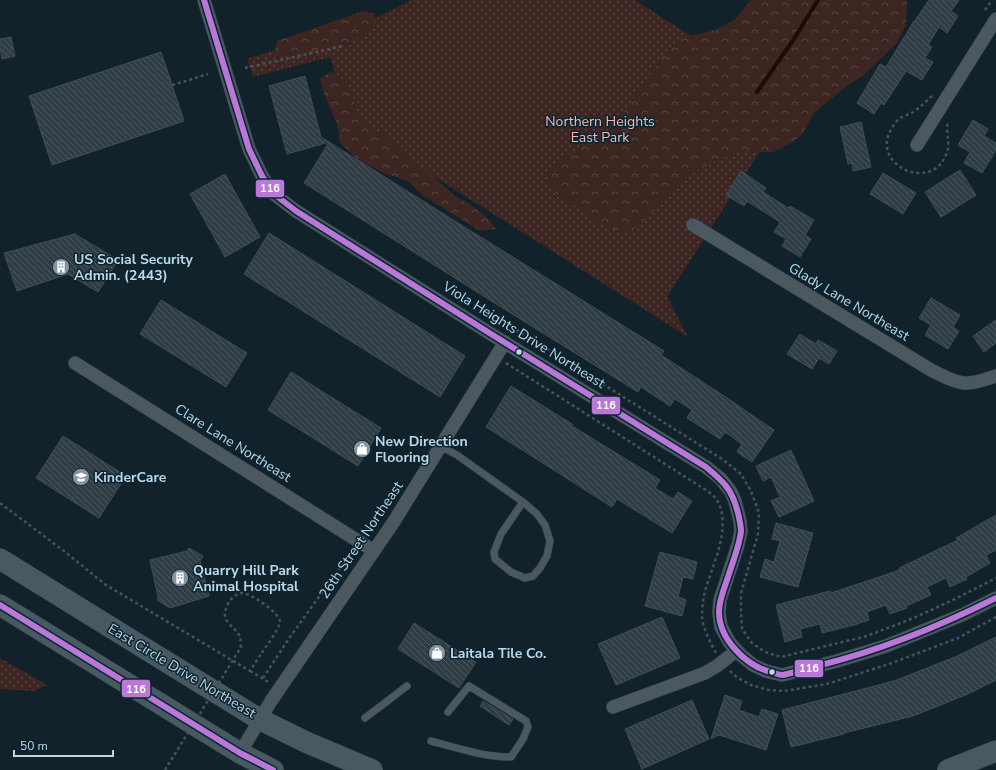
<svg xmlns="http://www.w3.org/2000/svg" width="996" height="770" viewBox="0 0 996 770" font-family="'Nunito Sans',sans-serif">
<style>
.green{fill:url(#green-dots)}
.forest{fill:url(#forest-crowns)}
.lines{fill:none;stroke-linecap:round;stroke-linejoin:round}
.stream{stroke:#200907;stroke-width:4}
.building{fill:url(#building-back-hatch);stroke:#404d54}
.service-casing{stroke:#303e45;stroke-width:8}
.minor-casing{stroke:#303e45;stroke-width:14}
.primary-casing{stroke:#303e45;stroke-width:22}
.path{stroke:#475259;stroke-width:2.5;stroke-dasharray:3 3;stroke-linecap:butt}
.service{stroke:#4b585f;stroke-width:7}
.minor{stroke:#4b585f;stroke-width:13}
.primary{stroke:#495962;stroke-width:21}
.path-bridge{stroke:#475259;stroke-width:2.5;stroke-dasharray:3 3;stroke-linecap:butt}
.bus-1-casing{stroke:#072534;stroke-width:9}
.bus-1{stroke:#ba77d6;stroke-width:6}
.bus-dot{fill:#c5d5e0;stroke:#072534;stroke-width:1.5}
.labels{text-anchor:middle;dominant-baseline:central;stroke-width:3;stroke-linejoin:round;paint-order:stroke}
.park-label{font-size:14px;fill:#fab7ae;stroke:#072534}
.poi-label{font-size:14px;font-weight:bold;fill:#c5d5e0;stroke:#072534;text-anchor:start}
.street-label{font-size:14px;fill:#c5d5e0;stroke:#072534}
.line-badge{stroke:#072534;stroke-width:1.5}
.badge-label{font-size:11px;text-anchor:middle;font-weight:bold;fill:#fff}
</style>
<defs>
<pattern id="green-dots" width="8" height="8" patternUnits="userSpaceOnUse"><rect width="8" height="8" fill="#3d2522"/><path d="M2 2h.1M6 6h.1" fill="none" stroke="#584442" stroke-width="1.8" stroke-linecap="round"/></pattern>
<pattern id="forest-crowns" width="20" height="18" patternUnits="userSpaceOnUse"><rect width="20" height="18" fill="#3d2522"/><path d="M2 6a3 3 0 1 1 6 0M12 15a3 3 0 1 1 6 0" fill="none" stroke="#584442"/></pattern>
<pattern id="building-back-hatch" width="6" height="6" patternUnits="userSpaceOnUse"><rect width="6" height="6" fill="#303d44"/><path d="M-1 5l2 2M0 0l6 6M5-1l2 2" fill="none" stroke="#4c585f"/></pattern>
</defs>
<rect width="100%" height="100%" fill="#12222a"/>
<g class="green">
<path d="M411,0H635L792,101L667,297L688,337L351,124L330,57L253,77L247,59L380,16Z"/>
<path d="M0,658L47,685L33,691L0,689Z"/>
</g>
<g class="forest">
<path d="M751,0H907L906,25L897,43L865,74L842,90L814,113L803,133L793,142L773,152H740L711,163L687,177L671,191L649,216L629,234L600,224L549,188L546,174L558,161L599,136L621,117L662,57L680,38L716,30L734,20Z"/>
<path d="M363,11L375,14L374,26L365,35L350,42L289,58L274,54L277,41Z"/>
<path d="M331,71L347,82L353,96L359,119L371,129L384,133L396,143L454,195L477,209L488,219L496,229L480,231L435,203L422,195L408,181L383,173L357,159L340,143L337,124L325,96L320,79Z"/>
</g>
<g class="lines">
<path class="stream" d="M757,92L794,39L818,0"/>
</g>
<g class="building">
<path d="M929,0H959L951,11L958,16L947,33L939,27L928,45L932,47L925,58L933,62L922,80L906,71L884,105L881,103L874,114L857,103L880,64L886,67L914,21V22Z"/>
<path d="M11,37L15,56L2,59L0,47V39Z"/>
<path d="M161,52L184,121L52,165L29,96Z"/>
<path d="M305,76L321,137L458,223L664,351L661,355L724,396L774,430L752,462L737,452L742,444L725,432L720,439L687,418L692,410L675,399L670,406L641,387L638,392L509,312L304,183L329,142L287,154L269,86Z"/>
<path d="M973,120L988,129L984,136L996,143V150L982,173L964,163L970,152L958,145Z"/>
<path d="M861,122L871,167L853,171L852,163L848,164L840,127Z"/>
<path d="M960,170L976,195L941,217L925,192Z"/>
<path d="M741,171L766,188L763,192L788,208L790,206L814,220L805,235L811,239L800,257L782,246L786,239L774,232L780,222L747,201L744,206L726,195Z"/>
<path d="M883,173L916,193L903,214L870,194Z"/>
<path d="M225,174L260,237L225,257L190,194Z"/>
<path d="M269,233L465,356L440,397L244,274Z"/>
<path d="M75,234L118,260L98,292L68,274L17,291L4,253Z"/>
<path d="M931,298L960,315L953,327L959,331L948,349L925,335L931,325L919,318Z"/>
<path d="M161,300L247,353L226,387L140,334Z"/>
<path d="M996,320V343L984,352L973,336Z"/>
<path d="M800,334L816,344L818,340L837,351L829,364L819,358L812,369L787,354Z"/>
<path d="M291,372L381,428L358,466L268,410Z"/>
<path d="M511,386L572,424V426L660,480L655,488L673,499L678,492L692,501L672,533L617,499L612,507L486,427Z"/>
<path d="M63,436L126,476L99,518L36,478Z"/>
<path d="M791,450L814,501L779,517L771,501L780,497L771,477L763,481L756,466Z"/>
<path d="M996,515V550L986,555L990,563L966,577L967,579L950,587L946,578L927,587L931,595L906,606L907,608L890,614L886,605L867,612L869,620L854,625L822,633L820,624L800,629L802,637L785,642L776,605L830,591L831,593L900,570L899,568L958,540L956,538Z"/>
<path d="M776,523L813,533L798,587L760,577L765,559L774,562L780,541L772,539Z"/>
<path d="M189,548L203,556L200,561L209,596L170,608L157,600L158,597L150,560L187,551Z"/>
<path d="M660,552L697,562L693,579L683,577L678,597L686,600L682,616L645,606Z"/>
<path d="M662,617L680,658L616,685L598,644Z"/>
<path d="M414,623L476,662L459,688L398,649Z"/>
<path d="M996,637V680L968,694L913,716L844,733V734L791,747L782,710L894,681L955,657Z"/>
<path d="M725,695L742,701L739,710L759,717L762,709L778,714L766,750L719,735L711,739Z"/>
<path d="M692,700L709,739L642,769L625,729Z"/>
<path d="M483,701L513,719L509,725L480,706Z"/>
</g>
<g class="lines">
<defs>
<g id="service">
<path d="M440,446L457,455L523,502L537,514L545,525L550,541L547,556L540,568L533,576L525,578L511,572L495,559L494,552L501,534L523,502"/>
<path d="M365,718L407,686"/>
<path d="M431,741C457,748 484,757 511,757L523,739L528,727L526,721L469,686L448,712"/>
</g>
<g id="minor">
<path d="M204,0L249,149L262,176L274,194L296,211L491,334L706,467L721,479L731,492L735,501L740,521L741,531L738,545L720,600L719,613L721,627L730,643L741,655L753,665L766,671L782,675L837,661L886,646L962,615L996,598"/>
<path d="M917,145L996,19"/>
<path d="M693,225L931,370C941,375 953,382 964,383C975,384 986,379 996,376"/>
<path d="M75,363L374,551"/>
<path d="M613,707L705,673L717,666L736,651"/>
<path d="M240,753L271,701L393,523L505,342"/>
</g>
<g id="primary">
<path d="M0,559L259,719L308,743L372,770"/>
<path d="M0,605L240,753L273,770"/>
<path d="M948,770L996,751"/>
</g>
</defs>
<use href="#service" class="service-casing"/>
<use href="#minor" class="minor-casing"/>
<use href="#primary" class="primary-casing"/>
<g class="path">
<path d="M985,10L992,0"/>
<path d="M245,68L343,46"/>
<path d="M172,85L186,81L208,74"/>
<path d="M932,96C926,101 920,108 913,112C910,114 906,115 902,117C898,119 894,124 892,128C869,164 929,192 945,157C952,144 945,135 948,121"/>
<path d="M501,320L722,459L741,474L751,491L759,513L758,534L741,593V612L742,629L752,643L765,652L781,657L867,636L916,617L955,599L996,578"/>
<path d="M506,363L698,485C704,489 712,493 717,500C733,528 711,567 704,595C703,601 702,609 702,616C702,626 711,644 716,653"/>
<path d="M0,503L64,551L96,577L106,585L250,671L261,654"/>
<path d="M250,671L270,683"/>
<path d="M730,671L738,678L751,685L768,690L784,691L827,684L892,663L958,638L996,617"/>
<path d="M263,678L290,637L352,551"/>
</g>
<use href="#service" class="service"/>
<use href="#minor" class="minor"/>
<use href="#primary" class="primary"/>
<path class="path-bridge" d="M165,770L241,647C240,644 241,640 240,637C237,628 223,623 225,612C227,603 233,594 242,593C251,593 280,613 280,622C279,629 266,647 261,654"/>
<defs>
<g id="bus-1">
<path d="M204,0L249,149L262,176L274,194L296,211L491,334L706,467C724,482 732,489 738,513C739,518 741,525 741,531C740,544 732,564 728,577C724,589 719,600 719,612C719,639 746,666 771,672C775,673 779,675 783,675C787,674 791,673 795,672C803,670 812,667 821,665C882,650 940,626 996,598"/>
<path d="M0,605L240,753L273,770"/>
</g>
</defs>
<use href="#bus-1" class="bus-1-casing"/>
<use href="#bus-1" class="bus-1"/>
</g>
<defs>
<symbol id="building-disc" viewBox="-11 -11 22 22"><circle r="9.5" fill="#8696a0" stroke="#072534"/><path d="M-4-6H4V6H1V3H-1V6H-4ZM-2.5-4.3h1.7v1.8h-1.7ZM.8-4.3h1.7v1.8H.8ZM-2.5-1h1.7V.8h-1.7ZM.8-1h1.7V.8H.8Z" fill="#fff"/></symbol>
<symbol id="shop-disc" viewBox="-11 -11 22 22"><circle r="9.5" fill="#8696a0" stroke="#072534"/><path d="M-5-2.5h2.3a2.7 3.5 0 0 1 5.4 0H5L5.5 6h-11ZM-1.5-2.5h3a1.5 2.3 0 0 0-3 0Z" fill="#fff"/></symbol>
<symbol id="school-disc" viewBox="-11 -11 22 22"><circle r="9.5" fill="#8696a0" stroke="#072534"/><path d="M0-5L7-2L0 1L-7-2ZM-4 1L0 2.5L4 1V4Q0 6-4 4Z" fill="#fff"/></symbol>
</defs>
<g fill-rule="evenodd">
<use href="#building-disc" x="51" y="257" width="20" height="20"/>
<use href="#shop-disc" x="352" y="439" width="20" height="20"/>
<use href="#school-disc" x="71" y="467" width="20" height="20"/>
<use href="#building-disc" x="170" y="568" width="20" height="20"/>
<use href="#shop-disc" x="427" y="643" width="20" height="20"/>
</g>
<g class="bus-dot">
<circle cx="519" cy="352" r="3.5"/>
<circle cx="772" cy="672" r="3.5"/>
</g>
<g class="labels">
<g class="park-label">
<text x="600" y="121">Northern Heights<tspan x="600" dy="16">East Park</tspan></text>
</g>
<g class="poi-label">
<text x="74" y="259">US Social Security<tspan x="74" dy="16">Admin. (2443)</tspan></text>
<text x="375" y="441">New Direction<tspan x="375" dy="16">Flooring</tspan></text>
<text x="94" y="477">KinderCare</text>
<text x="193" y="570">Quarry Hill Park<tspan x="193" dy="16">Animal Hospital</tspan></text>
<text x="450" y="653">Laitala Tile Co.</text>
</g>
<g class="street-label">
<text transform="translate(849 302) rotate(31)">Glady Lane Northeast</text>
<text transform="translate(524 335) rotate(32)">Viola Heights Drive Northeast</text>
<text transform="translate(233 443) rotate(32)">Clare Lane Northeast</text>
<text transform="translate(361 540) rotate(-56)">26th Street Northeast</text>
<text transform="translate(182 671) rotate(31)">East Circle Drive Northeast</text>
</g>
</g>
<g class="line-badge">
<rect x="255" y="179" width="30" height="19" rx="4" fill="#ba77d6"/>
<rect x="591" y="396" width="30" height="19" rx="4" fill="#ba77d6"/>
<rect x="794" y="659" width="30" height="19" rx="4" fill="#ba77d6"/>
<rect x="121" y="679" width="30" height="19" rx="4" fill="#ba77d6"/>
</g>
<g class="badge-label">
<text x="270" y="192">116</text>
<text x="606" y="409">116</text>
<text x="809" y="672">116</text>
<text x="136" y="693">116</text>
</g>
<path d="M14 750v6h99v-6" fill="none" stroke="#c5d5e0" stroke-width="2"/>
<text x="20" y="750" font-size="12" fill="#c5d5e0" stroke="#072534" stroke-width="3" paint-order="stroke">50 m</text>
</svg>
